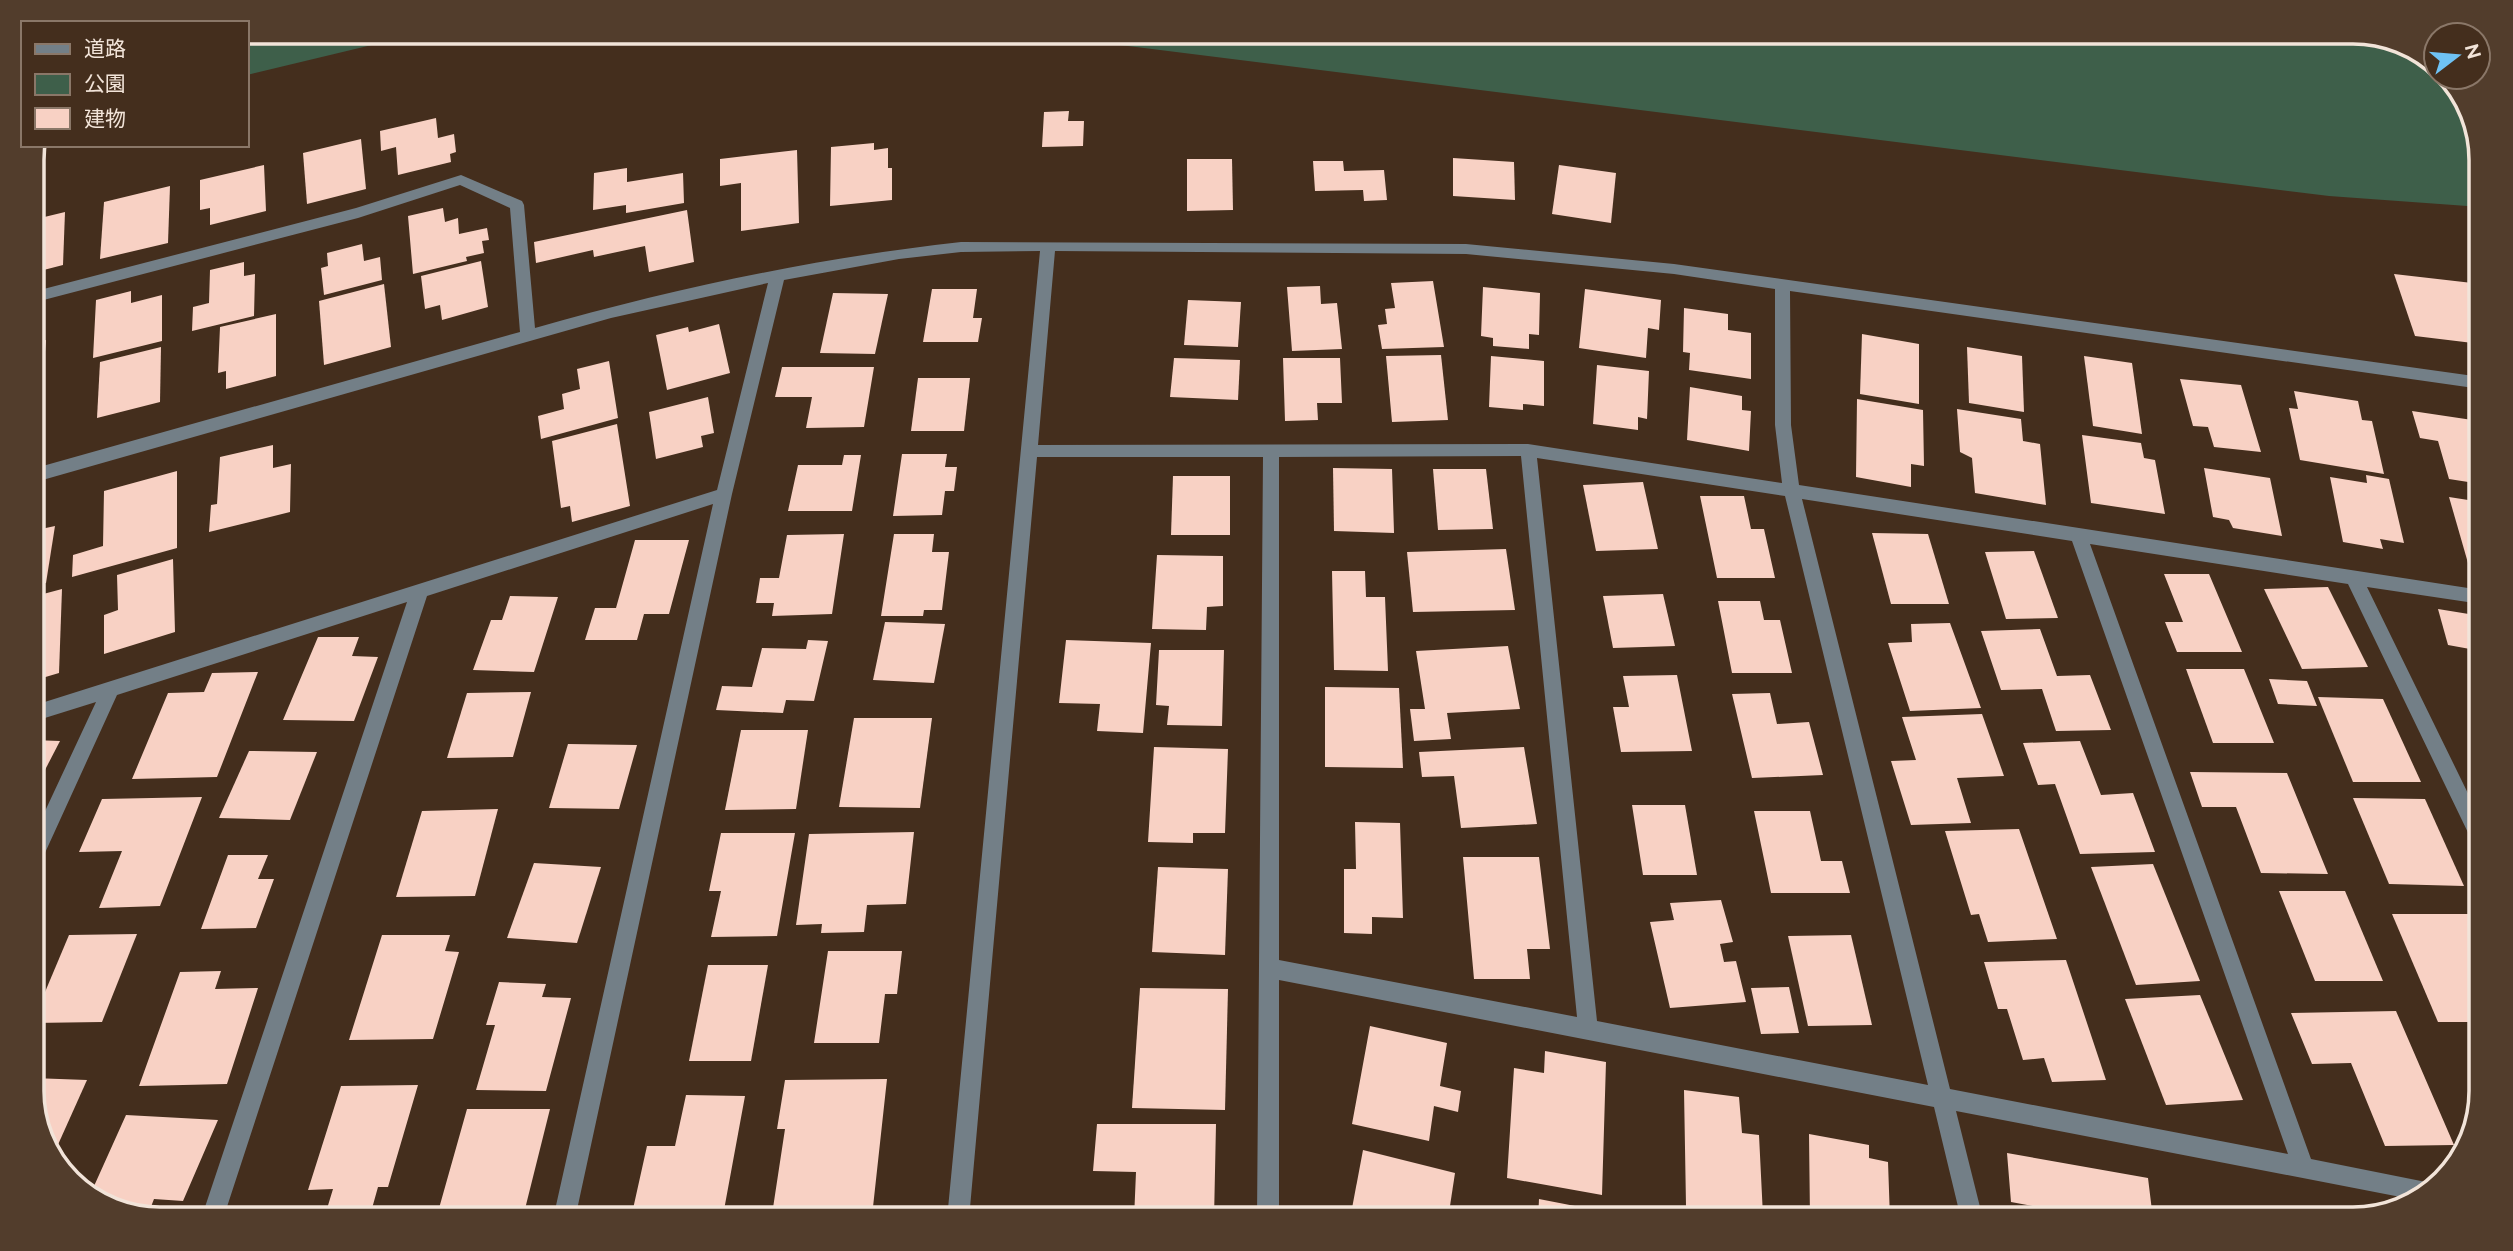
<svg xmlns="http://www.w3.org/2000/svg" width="2513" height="1251" viewBox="0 0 2513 1251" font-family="Raleway,'Noto Sans JP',sans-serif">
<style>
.green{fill:#3e5f4a}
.building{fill:#f8d1c4}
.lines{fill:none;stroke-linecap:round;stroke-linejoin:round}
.minor{fill:#737f87;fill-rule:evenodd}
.rim{fill:none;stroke:#f2e4d9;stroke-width:3.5}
</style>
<rect width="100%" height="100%" fill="#442e1d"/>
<g class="green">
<path d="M247,32H426L247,75Z"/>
<path d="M1016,32H2353L2409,45L2436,68V77H2446L2460,89L2481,152V207L2329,196Z"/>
</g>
<g class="building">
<path d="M1069,111L1068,121H1084L1083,146L1042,147L1044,112Z"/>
<path d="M436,118L438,138L454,134L456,152L450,154L451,162L398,175L396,147L381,151L380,131Z"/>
<path d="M361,139L366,189L307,204L303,153Z"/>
<path d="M874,143V150L888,148V168H892V200L830,206L831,147Z"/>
<path d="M797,150L799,223L741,231V183L720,186V159Z"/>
<path d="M1453,158L1514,162L1515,200L1453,196Z"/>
<path d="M1187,159H1232L1233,210L1187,211Z"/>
<path d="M1313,161H1343L1344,171L1384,170L1387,200L1364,201L1363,190L1315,191Z"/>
<path d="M264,165L266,211L210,225V208L200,210V180Z"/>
<path d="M1559,165L1616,173L1611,223L1552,214Z"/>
<path d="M627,168V182L683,173L684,203L626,213V205L593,210L594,173Z"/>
<path d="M170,186L168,243L100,259L104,202Z"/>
<path d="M443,208L445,222L458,218L459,234L487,228L489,240L482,241L484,253L466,257L467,261L413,274L408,216Z"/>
<path d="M687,210L694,262L649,272L645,246L594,257L593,250L536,263L534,242Z"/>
<path d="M65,212L63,265L32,273V220Z"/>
<path d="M362,244L364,261L380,257L382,280L324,295L321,268L328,266L327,253Z"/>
<path d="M481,261L488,307L442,320L440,305L425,309L421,276Z"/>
<path d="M244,262V276L255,274L254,316L192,331L193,307L209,303L210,270Z"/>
<path d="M2394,274L2481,284V344L2415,336Z"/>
<path d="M1433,281L1444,347L1382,349L1378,325L1387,324L1385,309L1395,308L1391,283Z"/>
<path d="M384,284L391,347L324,365L319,301Z"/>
<path d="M1320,286L1321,304L1337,303L1342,349L1292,351L1287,287Z"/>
<path d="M1483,287L1540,293L1539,335L1529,334V349L1493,346V338L1481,336Z"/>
<path d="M932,289H977L973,318H982L978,342H923Z"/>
<path d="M1585,289L1661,300L1659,330L1648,328L1646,358L1579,348Z"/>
<path d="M131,291V303L162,295V341L93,358L96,300Z"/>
<path d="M833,293L888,294L875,354L820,353Z"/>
<path d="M1188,300L1241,302L1238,347L1184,345Z"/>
<path d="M1684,308L1728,314V330L1751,333V379L1689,370L1690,353L1683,352Z"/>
<path d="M276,314V376L226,389V371L218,373L220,327Z"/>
<path d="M719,324L730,373L667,390L656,335L688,327L689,332Z"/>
<path d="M1862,334L1919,344V404L1860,394Z"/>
<path d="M46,340L44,364L32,368V343Z"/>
<path d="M161,347L160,402L97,418L100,362Z"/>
<path d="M1967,347L2022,356L2024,412L1969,403Z"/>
<path d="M1441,355L1448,420L1392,422L1386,356Z"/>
<path d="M1491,356L1544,361V406L1523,404V410L1489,407Z"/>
<path d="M2084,356L2132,363L2142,434L2093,426Z"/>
<path d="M1174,358L1240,360L1238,400L1170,397Z"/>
<path d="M1283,358H1340L1342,403H1317L1318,420L1285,421Z"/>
<path d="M609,361L618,418L541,439L538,416L564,409L562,394L580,389L577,369Z"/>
<path d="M1597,365L1649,371L1647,419L1638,417V430L1593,424Z"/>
<path d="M782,367H874L864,427L806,428L812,397H775Z"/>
<path d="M38,376L34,441H32V377Z"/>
<path d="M918,378H970L964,431H911Z"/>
<path d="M2180,379L2241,385L2261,452L2214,447L2208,427L2193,426Z"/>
<path d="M1690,387L1742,396V410L1751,411L1749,451L1687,440Z"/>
<path d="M2294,391L2358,401L2362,420L2372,421L2384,474L2300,460L2289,408L2298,409Z"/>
<path d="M708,397L714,433L701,436L703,447L656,459L649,412Z"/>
<path d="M1857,399L1923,410L1924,466L1911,464V487L1856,477Z"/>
<path d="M1957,409L2021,419L2023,441L2040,444L2046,505L1975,493L1972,458L1960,452Z"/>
<path d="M2412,411L2479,421L2481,430V484L2449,479L2438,441L2420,438Z"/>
<path d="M617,424L630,506L572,522L570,506L561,508L552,441Z"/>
<path d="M2082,435L2141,443L2144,458L2155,460L2165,514L2091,503Z"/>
<path d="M273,445V468L291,464L290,512L209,532L211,505L217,504L220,457Z"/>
<path d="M902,454H947L945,467H957L954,491H945L942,515L893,516Z"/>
<path d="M844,455H861L852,511H788L798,465H842Z"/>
<path d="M1333,468L1392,469L1394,533L1334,531Z"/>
<path d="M2204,468L2270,478L2282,536L2233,528L2229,520L2213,517Z"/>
<path d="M1433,469H1486L1493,529L1438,530Z"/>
<path d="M177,471V548L72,577L73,555L103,546L104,491Z"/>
<path d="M2366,475L2389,479L2404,543L2380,539L2383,549L2343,542L2330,477L2367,483Z"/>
<path d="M1173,476H1230V535H1171Z"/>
<path d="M1643,482L1658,549L1596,551L1583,485Z"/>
<path d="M1700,496H1744L1751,529H1764L1775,578H1717Z"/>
<path d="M2449,497L2481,502V565L2468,563Z"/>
<path d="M55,526L46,583L32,586V531Z"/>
<path d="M1872,533L1928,534L1949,604H1891Z"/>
<path d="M844,534L832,614L772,616L774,603H756L760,578H779L787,535Z"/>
<path d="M894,534H934L932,552H949L942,610H924L923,616H881Z"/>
<path d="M635,540H689L669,614H644L637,640H585L595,608H616Z"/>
<path d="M1506,549L1515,610L1413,612L1407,552Z"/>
<path d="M2034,551L2058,618L2006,619L1985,552Z"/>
<path d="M1157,555L1223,556V606L1207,607L1206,630L1152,629Z"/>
<path d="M173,559L175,632L104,654V615L118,610L117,575Z"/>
<path d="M1332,571H1365L1366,597H1385L1388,671L1334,670Z"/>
<path d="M2164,574H2209L2242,652H2177L2165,622H2183Z"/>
<path d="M2328,587L2368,667L2302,669L2264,589Z"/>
<path d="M62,589L59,673L32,681V597Z"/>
<path d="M1663,594L1675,646L1613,648L1603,596Z"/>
<path d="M510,596L558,597L534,672L473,670L491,620H502Z"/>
<path d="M1718,601H1760L1764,620H1780L1792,673H1732Z"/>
<path d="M2438,609L2481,616V651L2448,645Z"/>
<path d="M885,622L945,624L934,683L873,680Z"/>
<path d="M1950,623L1981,708L1910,711L1888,643L1912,642L1911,624Z"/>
<path d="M2040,629L2057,676L2090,675L2111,730L2056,731L2042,689L2001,690L1981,631Z"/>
<path d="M318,637H359L352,656L378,657L354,721L283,720Z"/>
<path d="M808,640L828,641L814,701L786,700L783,713L716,710L722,686L752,687L762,648L806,649Z"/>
<path d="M1066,640L1151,643L1143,733L1097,731L1100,704L1059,703Z"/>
<path d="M1508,646L1520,709L1447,713L1451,739L1414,741L1410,709H1425L1416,651Z"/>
<path d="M1159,650H1224L1222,726L1167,725L1169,706L1156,705Z"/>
<path d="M2186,669H2244L2274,743H2213Z"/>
<path d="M258,672L217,777L132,779L168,693L204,692L212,673Z"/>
<path d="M1677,675L1692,751L1621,752L1613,707H1629L1623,676Z"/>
<path d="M2269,679L2307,681L2317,706L2278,704Z"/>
<path d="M1325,687L1399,688L1403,768L1325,767Z"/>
<path d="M531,692L513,757L447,758L467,693Z"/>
<path d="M1770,693L1777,724L1809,722L1823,775L1752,778L1732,694Z"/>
<path d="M2318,697L2383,699L2421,782H2353Z"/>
<path d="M1982,714L2004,776L1957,778L1971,823L1911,825L1891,761L1916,760L1902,717Z"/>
<path d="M854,718H932L920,808L839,807Z"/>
<path d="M741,730H808L796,809L725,810Z"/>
<path d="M32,740L60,741L32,795Z"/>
<path d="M2080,741L2101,795L2133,793L2155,852L2080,854L2055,784L2038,785L2023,743Z"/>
<path d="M568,744L637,745L619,809L549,808Z"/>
<path d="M1154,747L1228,749L1225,833H1193V843L1148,842Z"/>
<path d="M1524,747L1537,824L1461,828L1454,776L1422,777L1419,752Z"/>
<path d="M249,751L317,752L290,820L219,818Z"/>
<path d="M2190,772L2287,773L2328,874L2261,873L2236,807H2202Z"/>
<path d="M202,797L160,906L99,908L122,851L79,852L102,799Z"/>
<path d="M2353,798L2425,799L2464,886L2389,884Z"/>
<path d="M1632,805H1685L1697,875H1643Z"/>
<path d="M498,809L475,896L396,897L422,811Z"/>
<path d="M1754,811H1810L1821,861H1842L1850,893H1771Z"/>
<path d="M1355,822L1400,823L1403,918L1372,917V934L1344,933V869H1356Z"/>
<path d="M2019,829L2057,939L1988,942L1979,914L1971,915L1945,831Z"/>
<path d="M914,832L906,904L867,905L864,932L821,933L822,924L796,925L809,834Z"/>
<path d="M721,833H795L777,936L711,937L721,891H709Z"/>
<path d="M228,855H268L258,879H274L256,928L201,929Z"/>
<path d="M1463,857H1539L1550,949H1527L1530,979H1474Z"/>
<path d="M534,863L601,867L577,943L507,938Z"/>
<path d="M2153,864L2200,981L2136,985L2091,867Z"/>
<path d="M1158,867L1228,869L1225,955L1152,952Z"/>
<path d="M2279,891H2345L2383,981H2315Z"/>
<path d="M1721,900L1733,942L1720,944L1724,962L1736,961L1746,1002L1670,1008L1650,922L1674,920L1670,903Z"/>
<path d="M2392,914H2481V1022H2438Z"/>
<path d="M137,934L102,1022L32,1023L69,935Z"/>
<path d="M382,935H450L445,951L459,952L433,1039L349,1040Z"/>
<path d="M1851,935L1872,1025L1808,1026L1788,936Z"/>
<path d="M828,951H902L897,994H885L879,1043H814Z"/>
<path d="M2066,960L2106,1080L2052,1082L2044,1058L2023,1060L2007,1009H1998L1984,962Z"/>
<path d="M708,965H768L751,1061H689Z"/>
<path d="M221,971L215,989L258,988L227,1084L139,1086L180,972Z"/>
<path d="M499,982L546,984L542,997L571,998L546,1091L476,1090L495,1025H486Z"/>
<path d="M1789,987L1799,1033L1761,1034L1751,988Z"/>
<path d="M1140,988L1228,989L1225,1110L1132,1108Z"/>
<path d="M2200,995L2243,1100L2166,1105L2125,999Z"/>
<path d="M2396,1011L2454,1145L2385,1146L2351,1063L2312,1064L2291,1013Z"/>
<path d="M1370,1026L1447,1043L1440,1086L1461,1091L1458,1112L1434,1106L1429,1141L1352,1124Z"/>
<path d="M1545,1051L1606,1062L1602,1195L1507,1178L1514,1068L1544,1073Z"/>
<path d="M32,1078L87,1080L52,1158L32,1100Z"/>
<path d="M887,1079L873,1207L773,1208L785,1129H777L785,1080Z"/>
<path d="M418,1085L388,1187H378L371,1212H326L333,1189L308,1190L341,1086Z"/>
<path d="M1684,1090L1739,1097L1742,1133L1759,1135L1763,1216L1686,1206Z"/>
<path d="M686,1095L745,1096L724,1210L633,1209L647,1146H675Z"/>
<path d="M467,1109H550L525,1209H483L481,1219H436Z"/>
<path d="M126,1115L218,1120L183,1201L154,1199L147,1217L104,1206L90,1195Z"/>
<path d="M1097,1124H1216L1214,1219H1134L1136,1172L1093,1171Z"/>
<path d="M1809,1134L1869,1145V1158L1888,1162L1890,1219H1810Z"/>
<path d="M1363,1150L1455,1173L1448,1219H1350Z"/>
<path d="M2007,1153L2148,1178L2153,1219H2077L2076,1214L2011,1202Z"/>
<path d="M1539,1199L1616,1214V1219H1538Z"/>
<path d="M2257,1206L2320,1218V1219H2259Z"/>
</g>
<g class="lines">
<path class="minor" d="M461,175L522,201L524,205L535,328C675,288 817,258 961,242L1466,244L1674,264L2481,377V389L1790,291L1791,425L1799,485L2481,590V604L2367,587L2481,820V848L2474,845L2348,584L2090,544L2311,1159L2436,1184L2424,1198L2416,1200L1956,1111L1983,1219H1961L1934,1107L1279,980V1219H1257L1263,457H1037L969,1219H947L1040,251L961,252L899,259L784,280L732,494L575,1219H553L713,504L427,596L223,1219H201L407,602L117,695L39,866L32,869V839L96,702L32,722V706L717,490L768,283L611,318L32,483V469L520,332L510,208L460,185L358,218L32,303V292L356,208ZM1055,251L1466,254L1674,274L1775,289V425L1782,483L1528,444L1038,445ZM1521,456L1577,1017L1279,960V457ZM1537,458L1785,496L1928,1085L1597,1021ZM1802,499L2072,541L2288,1154L1950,1089Z"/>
</g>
<path d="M0 0H2513V1251H0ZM160 44H2353A116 116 0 0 1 2469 160V1091A116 116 0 0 1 2353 1207H160A116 116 0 0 1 44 1091V160A116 116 0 0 1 160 44Z" fill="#523d2c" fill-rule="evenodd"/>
<path class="rim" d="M160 44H2353A116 116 0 0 1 2469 160V1091A116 116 0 0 1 2353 1207H160A116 116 0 0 1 44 1091V160A116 116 0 0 1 160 44Z"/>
<rect x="21" y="21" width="228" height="126" fill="#442e1d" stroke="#8a7768" stroke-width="2"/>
<rect x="35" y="44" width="35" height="10" fill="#737f87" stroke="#8a7768" stroke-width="2"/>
<text x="84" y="56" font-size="21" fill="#f2e4d9">道路</text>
<rect x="35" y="74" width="35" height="21" fill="#3e5f4a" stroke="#8a7768" stroke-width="2"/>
<text x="84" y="91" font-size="21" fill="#f2e4d9">公園</text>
<rect x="35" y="108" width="35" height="21" fill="#f8d1c4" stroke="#8a7768" stroke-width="2"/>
<text x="84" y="126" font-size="21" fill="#f2e4d9">建物</text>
<g transform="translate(2457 56) rotate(74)"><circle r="33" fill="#442e1d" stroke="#8a7768" stroke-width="2"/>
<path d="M0-5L12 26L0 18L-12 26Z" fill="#6fc2f4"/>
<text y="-10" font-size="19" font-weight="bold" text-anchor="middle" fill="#f2e4d9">N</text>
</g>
</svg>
